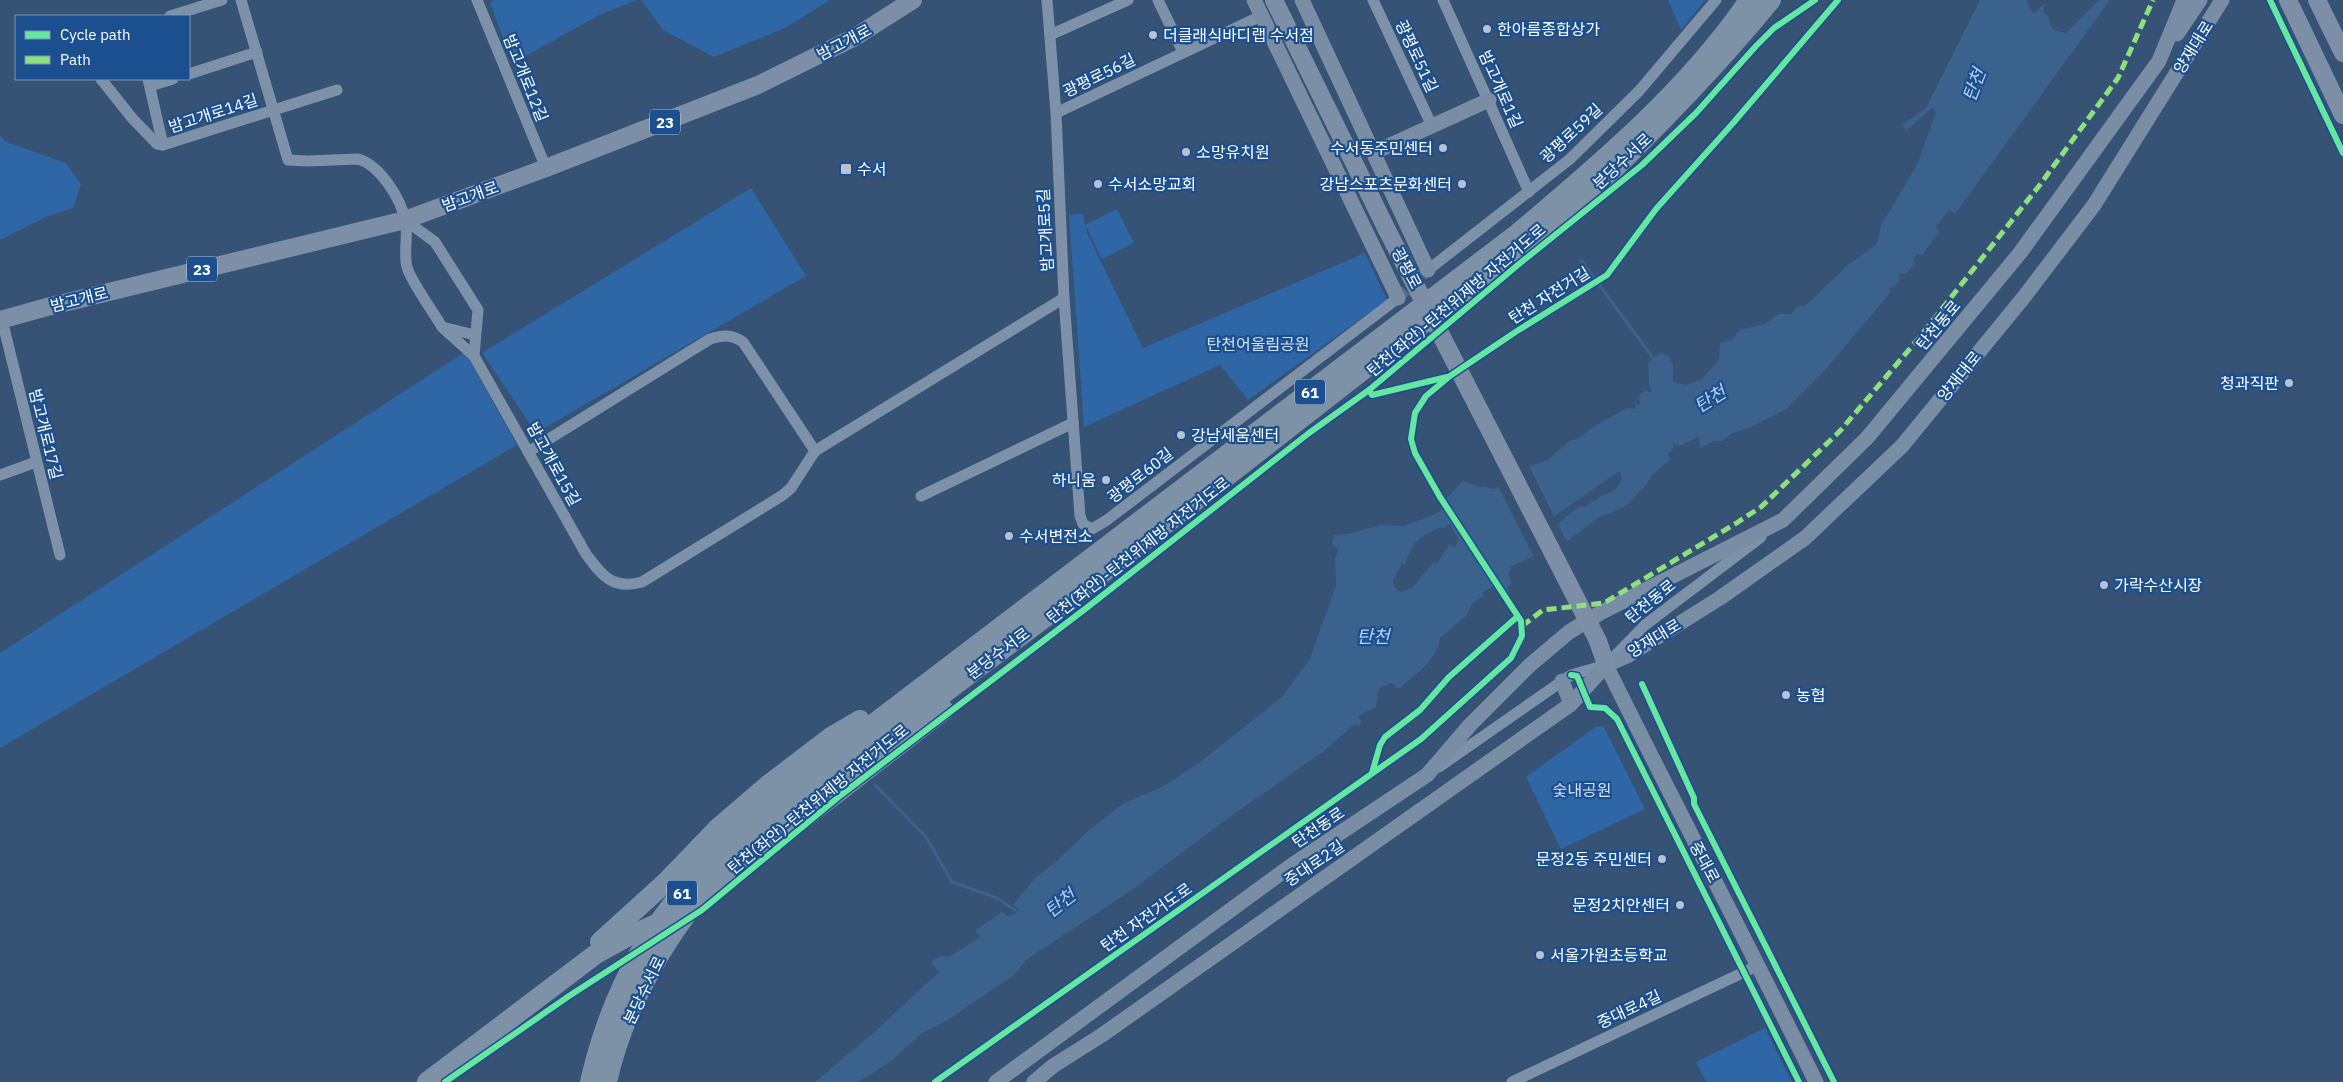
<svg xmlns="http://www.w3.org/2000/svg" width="2343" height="1082" viewBox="0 0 2343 1082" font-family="'IBM Plex Sans','Noto Sans KR',sans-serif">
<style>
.green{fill:#2f66a5}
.water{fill:#3b618d;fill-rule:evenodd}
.pier{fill:#365274}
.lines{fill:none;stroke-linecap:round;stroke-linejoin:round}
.stream{stroke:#3b618d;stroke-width:3}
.street-tunnel{stroke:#546c89;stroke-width:11;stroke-dasharray:11 5.5;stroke-linecap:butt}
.street{stroke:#7d92a8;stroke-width:11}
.secondary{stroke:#798da4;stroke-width:15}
.primary{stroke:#7d8ea7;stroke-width:18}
.highway{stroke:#7e92a7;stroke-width:20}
.primary-bridge{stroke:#7d8ea7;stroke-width:18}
.highway-bridge{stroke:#7e92a7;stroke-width:20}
.quiet{stroke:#8de07e;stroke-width:5;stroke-dasharray:10 5;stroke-linecap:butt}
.cycleway-casing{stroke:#1b4f8f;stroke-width:9}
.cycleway{stroke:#66e7a1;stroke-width:6}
.poi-dot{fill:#b9c2ce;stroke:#1b4f8f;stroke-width:2}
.labels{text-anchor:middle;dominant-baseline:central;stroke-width:4.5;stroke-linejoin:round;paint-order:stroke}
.shield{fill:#1b4f8f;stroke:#bbcadd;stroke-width:1}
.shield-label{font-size:15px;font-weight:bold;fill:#fff}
.poi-label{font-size:16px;fill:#fff;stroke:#1b4f8f;text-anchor:start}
.street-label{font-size:16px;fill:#fff;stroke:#1b4f8f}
.park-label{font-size:16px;fill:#cfe3fa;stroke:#1b4f8f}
.water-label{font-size:18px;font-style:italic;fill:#b5d3f5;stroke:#1b4f8f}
</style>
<rect width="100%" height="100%" fill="#365274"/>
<g class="green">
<path d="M494,0H637L599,15L513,63L490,3Z"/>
<path d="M641,0H830L785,28L714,57L663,30Z"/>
<path d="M1668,0H1705L1681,30Z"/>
<path d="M0,136L6,142L66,163L81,184L73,208L48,216L0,240Z"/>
<path d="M751,188L806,276L536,433L482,353Z"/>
<path d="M1117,209L1134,243L1102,259L1086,226L1087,233L1143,348L1365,253L1387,300L1248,400L1220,365L1084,427L1069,215L1083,214L1085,225Z"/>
<path d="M465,352L517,445L0,748V653Z"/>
<path d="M1597,726L1604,727L1645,809L1561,849L1526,777Z"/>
<path d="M1765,1028L1792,1082H1706L1696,1062Z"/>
</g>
<path class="water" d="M1980,0H2026L2028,2L2029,8L2035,13L2045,3L2043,12L2049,17L2050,24L2054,30L2066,33L2099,0H2110L1955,214L1949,210L1936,226L1939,232L1922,255L1917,254L1913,259L1915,264L1905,274L1899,273L1900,279L1895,287L1889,288L1890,293L1825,370L1785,410L1751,427L1731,434L1722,441H1714L1700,448L1699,437L1679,446L1674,443L1672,451L1667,454L1671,459L1652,475L1646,485L1628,504L1614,512L1599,517L1568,541L1512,566L1509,572L1511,584L1507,589L1510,593L1508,596L1500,582L1482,593L1484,596L1473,603L1466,616L1440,638C1438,660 1414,675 1399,689L1392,683L1379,688L1376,707L1358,716L1361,721L1360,725L1355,724L1324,751L1227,819L1132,890L1026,960L1014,975L948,1020L922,1033L891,1061L865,1078L858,1082H815L872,1034L939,972L931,963C936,957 941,955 949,957L980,937L975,931L1002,912L1008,916L1016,914L1019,909L1013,905L1036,877L1058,860L1088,831L1124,803L1162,787L1196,765L1282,697L1310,659L1336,585L1335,559L1338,549L1332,544L1334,535L1347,534L1381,525L1405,526L1440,512L1447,498L1463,481L1479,487L1486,486L1488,488L1494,489L1530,466L1548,460L1569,441L1577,439L1593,427L1627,408L1635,409V405L1640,404L1639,395L1644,391L1652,392L1649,383L1648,363L1660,353C1676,356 1673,369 1673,382L1685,385L1701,380L1719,360L1720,343L1732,339L1740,330L1765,324L1778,314H1791L1798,306H1805L1849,264L1877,244L1881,225L1918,163L1936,112L1933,107L1907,130L1902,125L1926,108ZM1618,472L1621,473C1624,485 1613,494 1602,495L1596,501L1594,500L1585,507H1578L1556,525L1552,518ZM1450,524L1458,539L1455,547L1449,545L1437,564L1434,562L1412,588L1400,592L1394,587L1393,580L1402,564L1405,565C1413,541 1419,537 1441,527L1443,529Z"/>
<path class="pier" d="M1528,464L1568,544L1535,559L1497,484Z"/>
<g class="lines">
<g class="stream">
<path d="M1581,260L1653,358"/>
<path d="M875,785L926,837L952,882L997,898L1018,912"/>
</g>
<path class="street-tunnel" d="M1398,298L1428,270"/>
<g class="street">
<path d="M241,0L288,160L308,161L358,159C380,165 401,199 405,220C409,235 403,252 407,267C410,280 434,313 442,327L475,335"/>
<path d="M477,0L546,168"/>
<path d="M1047,0L1056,113L1064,298L1080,516L1083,524L1092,529L1107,520L1398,298"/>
<path d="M1158,0L1183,52"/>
<path d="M1373,0L1432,126"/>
<path d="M1443,0L1529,192"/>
<path d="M170,16L222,0"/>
<path d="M1050,35L1128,0"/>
<path d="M189,74L257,52"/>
<path d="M101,79L132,118L157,144L163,145L337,90"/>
<path d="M148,79L163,145"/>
<path d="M150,86L173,79"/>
<path d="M1056,113L1261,16"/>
<path d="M405,220L435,242L478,310L474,356L586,554C602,576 613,590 642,582L783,495L791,488L815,451L743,342C731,334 723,335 710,339L528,452"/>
<path d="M1428,270L1570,159L1639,91L1716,0"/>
<path d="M2,320L60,555"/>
<path d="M444,329L474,356"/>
<path d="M815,451L1064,298"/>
<path d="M0,475L36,462"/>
<path d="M921,496L1073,423"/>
<path d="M1439,767L1571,675L1606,665L1645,625L1761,537"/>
<path d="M1512,1082L1759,965"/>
</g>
<g class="secondary">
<path d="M1254,0L1398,298"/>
<path d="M1302,0L1428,270"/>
<path d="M2177,34L2200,0"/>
<path d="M1375,152L1489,100"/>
<path d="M1606,665C1675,805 1747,942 1816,1082"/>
<path d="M1562,681L1571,704"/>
<path d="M996,1082L1292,865L1427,775L1470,725L1530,665L1569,632L1600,613L1783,520L1867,438L2020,253L2159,61L2184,0"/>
<path d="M1034,1082L1053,1066L1102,1035L1571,704L1606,665L1629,655L1720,598L1805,538L1902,446L2024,297L2094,205L2222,0"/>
</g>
<g class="primary">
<path d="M1274,0L1387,230"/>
<path d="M2288,0L2343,115"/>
<path d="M2317,0L2343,53"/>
<path d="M0,320L47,307L405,220L546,168L758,85L855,37L913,0"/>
<path d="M1598,641L1606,665"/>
</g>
<g class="highway">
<path d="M839,750L1517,234C1599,165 1689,89 1749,0"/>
<path d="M850,764L1059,607L1584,198C1650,135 1713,71 1771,0"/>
<path d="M714,888L944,710"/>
<path d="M600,942L666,882L719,827L768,785L831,737L860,720"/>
<path d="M427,1082L596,954L625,938L667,919"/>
</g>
<path class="primary-bridge" d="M1387,230L1598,641"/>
<g class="highway-bridge">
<path d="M590,1082C601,1034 620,984 646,942C692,866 771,805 839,750"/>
<path d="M607,1082C624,1004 671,926 725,868C761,829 807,797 850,764"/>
</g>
<path class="quiet" d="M1522,626L1543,610L1604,603L1735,524L1761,507L1840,431L1919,338L2039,186L2118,78L2153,0"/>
<defs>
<g id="cycleway">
<path d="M2270,0L2343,153"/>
<path d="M1369,390L1372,395L1447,377"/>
<path d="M1571,675L1577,676L1590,707L1605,708L1617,719L1799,1082"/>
<path d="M1642,684L1694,798V804L1834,1082"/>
<path d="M1372,773L1380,745L1385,737L1420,710L1449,677L1517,617"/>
<path d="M445,1082L569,996L702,910L841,795L1089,606L1309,433L1369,390L1519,264L1642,165L1696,113L1756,46L1774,28L1815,0"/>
<path d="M935,1082L1421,739L1511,658L1522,636L1521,621L1440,497L1415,453L1411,439L1415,413L1426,396L1450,376L1517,331L1607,275L1656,209L1734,122L1838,0"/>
</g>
</defs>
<use href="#cycleway" class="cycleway-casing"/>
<use href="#cycleway" class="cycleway"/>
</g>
<g class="poi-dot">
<circle cx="1487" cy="29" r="5"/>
<circle cx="1153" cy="35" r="5"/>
<circle cx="1443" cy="148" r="5"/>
<circle cx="1186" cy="152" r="5"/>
<rect x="840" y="163" width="12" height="12" rx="2.5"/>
<circle cx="1098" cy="184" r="5"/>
<circle cx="1462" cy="184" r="5"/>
<circle cx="2289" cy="383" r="5"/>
<circle cx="1181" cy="435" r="5"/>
<circle cx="1106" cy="480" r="5"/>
<circle cx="1009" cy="536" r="5"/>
<circle cx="2104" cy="585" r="5"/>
<circle cx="1786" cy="695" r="5"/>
<circle cx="1662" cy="859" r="5"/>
<circle cx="1680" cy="905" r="5"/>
<circle cx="1540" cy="955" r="5"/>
</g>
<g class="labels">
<g class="shield">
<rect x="650" y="109.5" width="30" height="25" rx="4"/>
<rect x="187" y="256.5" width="30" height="25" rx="4"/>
<rect x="1295" y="379.5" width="30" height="25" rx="4"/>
<rect x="667" y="880.5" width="30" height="25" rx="4"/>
</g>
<g class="shield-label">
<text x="665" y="122">23</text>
<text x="202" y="269">23</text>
<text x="1310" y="392">61</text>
<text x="682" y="893">61</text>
</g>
<g class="poi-label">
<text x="1497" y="29">한아름종합상가</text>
<text x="1163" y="35">더클래식바디랩 수서점</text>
<text x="1433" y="148" text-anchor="end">수서동주민센터</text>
<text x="1196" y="152">소망유치원</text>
<text x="857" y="169">수서</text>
<text x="1108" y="184">수서소망교회</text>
<text x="1452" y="184" text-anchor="end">강남스포츠문화센터</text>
<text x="2279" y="383" text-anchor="end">청과직판</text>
<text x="1191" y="435">강남세움센터</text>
<text x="1096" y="480" text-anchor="end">하니움</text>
<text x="1019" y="536">수서변전소</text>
<text x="2114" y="585">가락수산시장</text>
<text x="1796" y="695">농협</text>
<text x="1652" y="859" text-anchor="end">문정2동 주민센터</text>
<text x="1670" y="905" text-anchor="end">문정2치안센터</text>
<text x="1550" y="955">서울가원초등학교</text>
</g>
<g class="street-label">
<text transform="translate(844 42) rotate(-28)">밤고개로</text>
<text transform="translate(2193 47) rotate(-58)">양재대로</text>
<text transform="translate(1417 56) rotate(65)">광평로51길</text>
<text transform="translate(1099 75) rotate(-26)">광평로56길</text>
<text transform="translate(526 78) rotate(68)">밤고개로12길</text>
<text transform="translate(1501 89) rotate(66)">밤고개로1길</text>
<text transform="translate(213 113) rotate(-18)">밤고개로14길</text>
<text transform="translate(1571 133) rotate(-43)">광평로59길</text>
<text transform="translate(1622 161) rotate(-43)">분당수서로</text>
<text transform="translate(470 196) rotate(-20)">밤고개로</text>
<text transform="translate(1045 230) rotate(-93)">밤고개로5길</text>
<text transform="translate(1407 268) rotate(62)">광평로</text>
<text transform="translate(1549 295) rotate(-32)">탄천 자전거길</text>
<text transform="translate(79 299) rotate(-14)">밤고개로</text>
<text transform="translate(1456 300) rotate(-40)">탄천(좌안)-탄천위제방 자전거도로</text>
<text transform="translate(1938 325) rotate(-50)">탄천동로</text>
<text transform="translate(1959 376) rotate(-51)">양재대로</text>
<text transform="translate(46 434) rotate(76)">밤고개로17길</text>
<text transform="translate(554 464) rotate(61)">밤고개로15길</text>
<text transform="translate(1140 475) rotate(-38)">광평로60길</text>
<text transform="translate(1138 550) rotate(-38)">탄천(좌안)-탄천위제방 자전거도로</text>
<text transform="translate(1650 601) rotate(-39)">탄천동로</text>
<text transform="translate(1654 638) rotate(-31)">양재대로</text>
<text transform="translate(998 653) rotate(-37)">분당수서로</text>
<text transform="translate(818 799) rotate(-39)">탄천(좌안)-탄천위제방 자전거도로</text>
<text transform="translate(1318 827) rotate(-34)">탄천동로</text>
<text transform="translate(1705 862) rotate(62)">중대로</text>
<text transform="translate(1314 863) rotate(-34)">중대로2길</text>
<text transform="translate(1146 917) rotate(-35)">탄천 자전거도로</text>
<text transform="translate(644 990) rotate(-64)">분당수서로</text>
<text transform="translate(1629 1009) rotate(-25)">중대로4길</text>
</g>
<g class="park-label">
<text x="1258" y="344">탄천어울림공원</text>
<text x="1582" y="790">숯내공원</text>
</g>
<g class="water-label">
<text transform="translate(1974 85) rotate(-69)">탄천</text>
<text transform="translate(1710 399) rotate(-32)">탄천</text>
<text x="1373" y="636">탄천</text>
<text transform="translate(1060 903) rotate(-38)">탄천</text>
</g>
</g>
<rect x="15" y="15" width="175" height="65" fill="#1b4f8f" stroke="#7695bc"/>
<rect x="25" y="31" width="25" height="8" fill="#66e7a1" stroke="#7695bc"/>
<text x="60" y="40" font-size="15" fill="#ffffff">Cycle path</text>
<rect x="25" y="56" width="25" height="8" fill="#8de07e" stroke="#7695bc"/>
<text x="60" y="65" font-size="15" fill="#ffffff">Path</text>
</svg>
